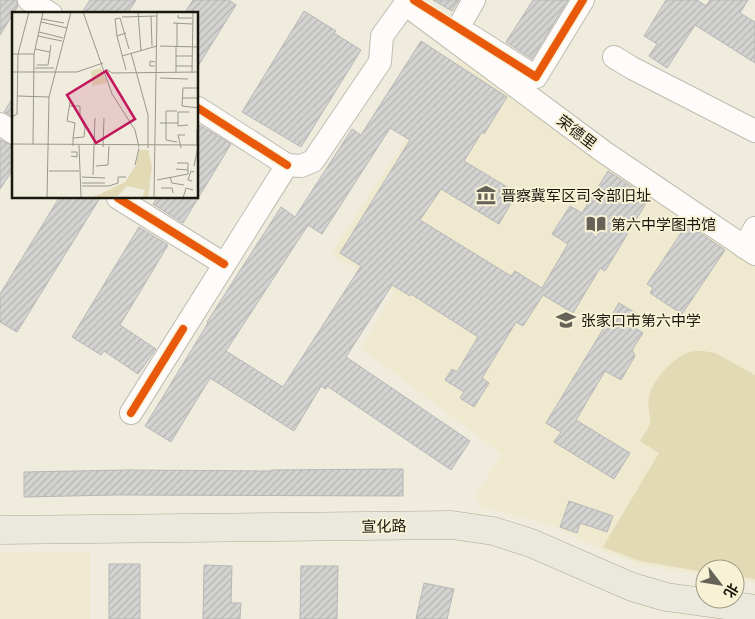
<svg xmlns="http://www.w3.org/2000/svg" width="755" height="619" viewBox="0 0 755 619" font-family="'Titillium Web','Noto Sans SC',sans-serif">
<style>
.built{fill:#efe9d0}
.green{fill:#e2d9b5}
.building{fill:url(#building-hatch);stroke:#b8b7b6;fill-rule:evenodd}
.lines{fill:none;stroke-linecap:round;stroke-linejoin:round}
.minor-casing{stroke:#bfbcb1;stroke-width:24}
.major-casing{stroke:#aca791;stroke-width:29}
.minor{stroke:#fdfcfa;stroke-width:22}
.major{stroke:#ebe9de;stroke-width:28}
.cycleway-casing{stroke:#f7f1d6;stroke-width:11}
.cycleway{stroke:#e8590c;stroke-width:8}
.labels{text-anchor:middle;dominant-baseline:central;stroke-width:4;stroke-linejoin:round;paint-order:stroke}
.street-label{font-size:15px;fill:#1a180e;stroke:#f7f1d6}
.poi-label{font-size:15px;fill:#1a180e;stroke:#f7f1d6;text-anchor:start}
.inset-road{fill:none;stroke:#9a978b;stroke-width:1}
.view{fill:#c2185b;fill-opacity:0.15;stroke:#c2185b;stroke-width:2.5}
.inset-edge{fill:none;stroke:#1a180e;stroke-width:2.5}
</style>
<defs>
<pattern id="building-hatch" width="6" height="6" patternUnits="userSpaceOnUse" patternTransform="scale(1.25)"><rect width="6" height="6" fill="#d3d3d1"/><path d="M-1 1l2-2M0 6l6-6M5 7l2-2" fill="none" stroke="#b5b4b2"/></pattern>
</defs>
<rect width="100%" height="100%" fill="#efecde"/>
<g class="built">
<path d="M459,58L565,128L755,259V583L735,580V569H705V576L638,564L600,549L565,532L554,525L482,507L475,498L501,454L361,348L394,292L331,254Z"/>
<rect x="0" y="552" width="90" height="67"/>
</g>
<path class="green" d="M703,351L715,353L755,375V579L735,576V569H705V572L640,561L603,547L659,453L640,441C643,436 648,429 650,424C651,417 647,406 649,397C653,380 671,360 687,353C692,351 698,351 703,351Z"/>
<g class="building">
<path d="M0,0H16L18,6L0,35Z"/>
<path d="M90,0H136L127,14H81Z"/>
<path d="M193,0H229L236,5L198,66V14H184Z"/>
<path d="M433,0H459L452,11Z"/>
<path d="M533,0H568L532,59L506,42Z"/>
<path d="M666,0H697L706,6L710,0H748L740,13L755,22V63L695,25L667,68L649,56L657,44L644,36Z"/>
<path d="M304,11L336,31L334,33L361,50L301,147L242,112Z"/>
<path d="M421,41L507,97L484,134L482,132L464,161L517,193L499,224L441,189L420,220L511,276L515,271L542,288L568,244L552,234L570,206L582,213L608,171L635,189L634,191L648,200L605,271L600,268L573,313L543,295L523,326L516,322L482,378L489,383L474,407L460,398L464,392L445,380L452,369L457,372L478,337L411,294L410,296L392,285L346,357L470,441L451,470L327,386L326,389L321,386L294,431L210,378L171,442L145,426L208,323L207,322L281,207L295,217L352,129L361,135ZM390,128L410,140L340,253L361,266L283,387L226,351L308,225L322,234Z"/>
<path d="M14,96V117L4,112Z"/>
<path d="M200,125L231,144L183,223L153,204L157,198H198V128Z"/>
<path d="M0,140L14,146V168L0,189Z"/>
<path d="M59,198H100L17,332L0,322V294Z"/>
<path d="M687,224L725,250L682,314L650,293L653,288L647,284Z"/>
<path d="M139,227L168,245L120,325L156,349L138,374L104,351L101,355L72,337Z"/>
<path d="M619,303L639,315L632,326L643,333L632,350L635,356L621,380L605,371L576,420L630,453L614,479L554,442L561,432L546,423Z"/>
<path d="M403,469V496L115,495L24,497V472L127,470L271,471V470Z"/>
<path d="M569,501L613,516L607,532L580,523L577,533L560,527Z"/>
<rect x="109" y="564" width="31" height="55"/>
<path d="M204,565L232,566L231,603H241L240,619H203Z"/>
<path d="M301,566H338L337,619H300Z"/>
<path d="M424,583L454,589L447,619H416Z"/>
</g>
<g class="lines">
<defs>
<g id="minor">
<path d="M29,0L51,14"/>
<path d="M458,28L474,0"/>
<path d="M470,35L536,77L583,0"/>
<path d="M614,57L632,68L755,131"/>
<path d="M198,108L287,165"/>
<path d="M0,124L14,133"/>
<path d="M118,198L224,264"/>
<path d="M744,247L755,228"/>
<path d="M131,413L287,165L301,166L313,161L380,62L382,36L403,7H409L604,152L755,254"/>
</g>
<path id="major" d="M0,530L452,525L493,531L531,543L632,587L666,597L755,609"/>
</defs>
<use href="#minor" class="minor-casing"/>
<use href="#major" class="major-casing"/>
<use href="#minor" class="minor"/>
<use href="#major" class="major"/>
<defs>
<g id="cycleway">
<path d="M414,0L536,77L583,0"/>
<path d="M198,108L287,165"/>
<path d="M118,198L224,264"/>
<path d="M131,413L183,329"/>
</g>
</defs>
<use href="#cycleway" class="cycleway-casing"/>
<use href="#cycleway" class="cycleway"/>
</g>
<defs>
<symbol id="museum-bare" viewBox="-9 -9 18 18"><path d="M0-6L6-3V-2H-6V-3ZM-5-1h2V3h-2ZM-1-1h2V3h-2ZM3-1h2V3H3ZM-6 4H6V6H-6Z" fill="#656257" stroke="#f7f1d6" stroke-width="2.5" paint-order="stroke"/></symbol>
<symbol id="library-bare" viewBox="-9 -9 18 18"><path d="M-6-4Q-3-5.5-.7-3.5V5Q-3 3-6 4ZM6-4Q3-5.5 .7-3.5V5Q3 3 6 4Z" fill="#656257" stroke="#f7f1d6" stroke-width="2.5" paint-order="stroke"/></symbol>
<symbol id="school-bare" viewBox="-9 -9 18 18"><path d="M0-5L7-2L0 1L-7-2ZM-4 1L0 2.5L4 1V4Q0 6-4 4Z" fill="#656257" stroke="#f7f1d6" stroke-width="2.5" paint-order="stroke"/></symbol>
</defs>
<g fill-rule="evenodd">
<use href="#museum-bare" x="472" y="181" width="28" height="28"/>
<use href="#library-bare" x="582" y="210" width="28" height="28"/>
<use href="#school-bare" x="552" y="306" width="28" height="28"/>
</g>
<g class="labels">
<g class="street-label">
<text transform="translate(577 132) rotate(37)">荣德里</text>
<text transform="translate(384 526) rotate(-1)">宣化路</text>
</g>
<g class="poi-label">
<text x="501" y="195">晋察冀军区司令部旧址</text>
<text x="611" y="224">第六中学图书馆</text>
<text x="581" y="320">张家口市第六中学</text>
</g>
</g>
<g transform="translate(12 12)">
<rect width="186" height="186" fill="#efecde"/>
<path d="M89,56L95,71L80,74L79,59ZM127,138H136L140,155L136,186H130L133,178L115,174L106,184L80,186L113,170L124,153Z" fill="#e2d9b5"/>
<path class="inset-road" d="M71,0L100,82L123,118L127,135M126,0L129,39M166,3V6H180M139,4L140,34M110,5L144,4M30,7L52,11M29,10L55,16M161,11L180,12M165,11V34M27,20L51,26M114,21L105,24L114,58M26,24L50,29M105,24L103,7L108,6L117,37M148,34L187,35M23,37L38,40M119,41L136,103V136M0,42H22M110,44L145,34M164,44H180M143,50L138,49V54H143M25,53H36L39,33M164,54H180M23,56H42M94,57L100,61L187,60M0,60H65L91,51M164,61V34M180,61L181,0M148,66L176,67M187,76H171L170,94L187,96M6,84L37,85M171,86H187M58,90L55,109L63,111L61,126M58,94H68V105L73,116L72,125L61,126V134M165,99H154V128L165,130M0,105L5,102L6,42L17,0M148,111H166M176,113L166,114V100H177M0,132L187,133M21,132L22,42L31,0M67,133L69,185M185,133V117M91,135L92,106M169,136L166,123H173M59,144L65,145V140H59M165,151H176V158M123,153L127,136M84,154L96,153L97,134M182,154L186,135M37,159H67M81,163L83,106M70,165L93,166M158,165L160,171L172,173M145,168L176,162V158L164,157M180,169L176,168L179,159L182,160M70,171H93M70,174H97L106,171V165H114M149,176H160L161,181M35,186L37,85L59,0M142,186L145,0M171,186L174,176L181,178"/>
<path class="view" d="M94,59L123,107L84,131L55,83Z"/>
<rect width="186" height="186" class="inset-edge"/>
</g>
<g transform="translate(720 584) rotate(121)"><circle r="24" fill="#f7f1d6" stroke="#9f9a86"/>
<path d="M0-4L9 19L0 12L-9 19Z" fill="#656257"/>
<text y="-8" font-size="14" font-weight="bold" text-anchor="middle" fill="#1a180e">北</text>
</g>
</svg>
